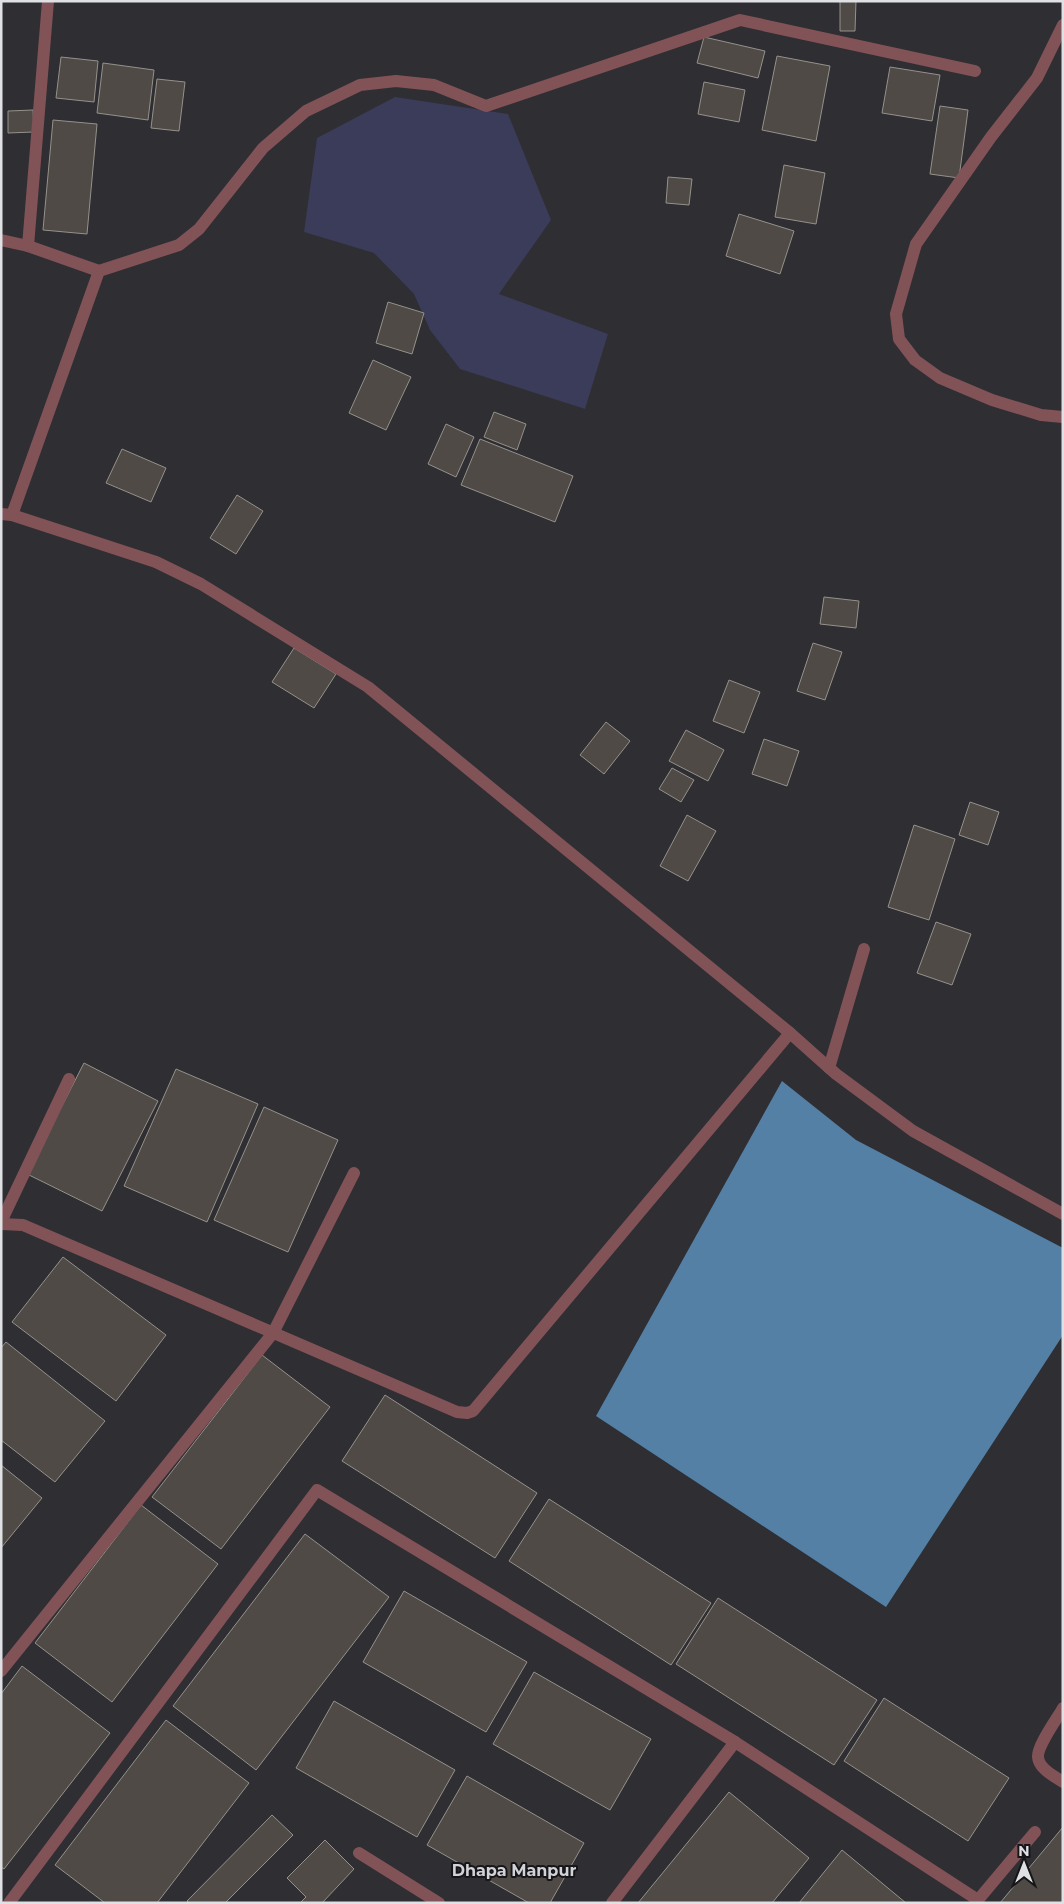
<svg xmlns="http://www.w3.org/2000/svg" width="1064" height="1904" viewBox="0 0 1064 1904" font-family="Montserrat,sans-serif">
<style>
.green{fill:#3b3b5a}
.water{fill:#5480a6}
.building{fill:#4f4a46;stroke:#95918b}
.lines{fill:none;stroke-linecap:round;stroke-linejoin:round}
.lane{stroke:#815357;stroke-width:12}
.street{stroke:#815357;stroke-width:12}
.labels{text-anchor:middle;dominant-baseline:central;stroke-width:4;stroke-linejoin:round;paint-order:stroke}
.neighbourhood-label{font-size:16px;font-weight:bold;fill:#d2d2d9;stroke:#161619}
</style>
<rect width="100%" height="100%" fill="#2e2e33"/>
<path class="green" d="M395,97L508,114L551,220L499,294L608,334L585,409L460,369L430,330L414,294L374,253L304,232L317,138Z"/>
<path class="water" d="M782,1081L856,1140L1063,1248V1335L886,1607L596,1416Z"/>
<g class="building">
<path d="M840,1H856L855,31H840Z"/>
<path d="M704,37L765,51L758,78L697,63Z"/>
<path d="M777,56L830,66L816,141L762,130Z"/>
<path d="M61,57L98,61L94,102L56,98Z"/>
<path d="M103,63L154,70L148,120L97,113Z"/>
<path d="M890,67L940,75L932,121L882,113Z"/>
<path d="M157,79L185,82L179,131L151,128Z"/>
<path d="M704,82L745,90L739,122L698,114Z"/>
<path d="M940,106L968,110L959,178L930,174Z"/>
<path d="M33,110L34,132L8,133V111Z"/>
<path d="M53,120L97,124L87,234L43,230Z"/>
<path d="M784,165L825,173L816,224L775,217Z"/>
<path d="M668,177L692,179L689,205L666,203Z"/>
<path d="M739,214L794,231L780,274L726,256Z"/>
<path d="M388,302L424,313L412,354L376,343Z"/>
<path d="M373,360L411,377L386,430L349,413Z"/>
<path d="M494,412L526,424L517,450L484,437Z"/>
<path d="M446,424L474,437L456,477L428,464Z"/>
<path d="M480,439L573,476L555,522L461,485Z"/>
<path d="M122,449L166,468L151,502L106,483Z"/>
<path d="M237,495L263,511L236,554L210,538Z"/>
<path d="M824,597L859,601L856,628L820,624Z"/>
<path d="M813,643L842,652L825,700L797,691Z"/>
<path d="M294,648L336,674L314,708L272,682Z"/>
<path d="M729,680L760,692L744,733L713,721Z"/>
<path d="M606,722L630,741L604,774L580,755Z"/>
<path d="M686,730L724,750L708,781L669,761Z"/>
<path d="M764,739L799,751L787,786L752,774Z"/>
<path d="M672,768L694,780L681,802L659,789Z"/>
<path d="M970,802L999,812L988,845L959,835Z"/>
<path d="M687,815L716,831L688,881L660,866Z"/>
<path d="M914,825L955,839L929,920L888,907Z"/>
<path d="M936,922L971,934L952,985L917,973Z"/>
<path d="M84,1063L158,1101L102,1211L27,1174Z"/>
<path d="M176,1069L258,1104L207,1222L124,1186Z"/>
<path d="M264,1107L338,1140L288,1252L214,1220Z"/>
<path d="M63,1257L166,1335L116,1401L12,1322Z"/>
<path d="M6,1342L105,1421L55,1482L1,1440V1348Z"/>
<path d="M262,1355L330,1407L221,1549L152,1497Z"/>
<path d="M385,1395L537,1493L495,1558L342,1461Z"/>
<path d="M1,1465L42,1498L1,1548Z"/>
<path d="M549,1499L711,1603L671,1665L509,1561Z"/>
<path d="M141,1505L218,1564L112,1702L35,1643Z"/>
<path d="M305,1534L389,1597L256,1770L173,1706Z"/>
<path d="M404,1591L527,1662L486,1732L363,1662Z"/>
<path d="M718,1598L877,1700L834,1765L676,1664Z"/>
<path d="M22,1666L110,1733L4,1869L1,1867V1694Z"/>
<path d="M534,1672L651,1739L610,1810L493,1744Z"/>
<path d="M884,1698L1009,1778L968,1841L844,1761Z"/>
<path d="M334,1701L455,1770L417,1837L296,1768Z"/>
<path d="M166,1720L249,1783L157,1903H105L55,1865Z"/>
<path d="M467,1776L584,1843L550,1903H529L427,1845Z"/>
<path d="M729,1792L809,1858L772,1903H638Z"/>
<path d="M272,1815L293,1835L225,1903H189L187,1901Z"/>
<path d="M1063,1827V1903H1000Z"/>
<path d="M325,1840L354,1869L322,1903H300L306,1897L287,1878Z"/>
<path d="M842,1850L906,1903H799Z"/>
</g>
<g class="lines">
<g class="lane">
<path d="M1,1222L69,1079"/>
<path d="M1,1224L23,1225L457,1412L467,1413L473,1411L790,1033"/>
<path d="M1,1671L273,1333L354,1173"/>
<path d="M1063,1708C1057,1719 1037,1746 1038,1757C1039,1769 1054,1776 1063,1782"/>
</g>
<g class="street">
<path d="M1063,25L1037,78L991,137L916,244L896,314L899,339L915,360L940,378L992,400L1041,415L1063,417"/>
<path d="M1,240L28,246L99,271"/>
<path d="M28,246L48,1"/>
<path d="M1,514L12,515L156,562L201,584L368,687L790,1033L836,1074L913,1131L1063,1214"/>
<path d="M12,515L99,271L179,245L199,229L263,148L306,111L360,85L396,81L434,85L486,106L740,20L975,71"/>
<path d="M829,1068L864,949"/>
<path d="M735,1742L978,1900L976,1903"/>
<path d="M359,1853L439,1903"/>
<path d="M978,1900L1035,1832"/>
<path d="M9,1903L317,1490L735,1742L612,1903"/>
</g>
</g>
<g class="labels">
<g class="neighbourhood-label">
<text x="514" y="1870">Dhapa Manpur</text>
</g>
</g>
<rect width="1064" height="1904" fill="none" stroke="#e0e1e4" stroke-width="5"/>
<g transform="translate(1024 1864)" stroke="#161619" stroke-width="4" paint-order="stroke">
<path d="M0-4L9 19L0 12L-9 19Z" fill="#e0e1e4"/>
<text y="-8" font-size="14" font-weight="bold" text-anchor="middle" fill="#e0e1e4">N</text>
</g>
</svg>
